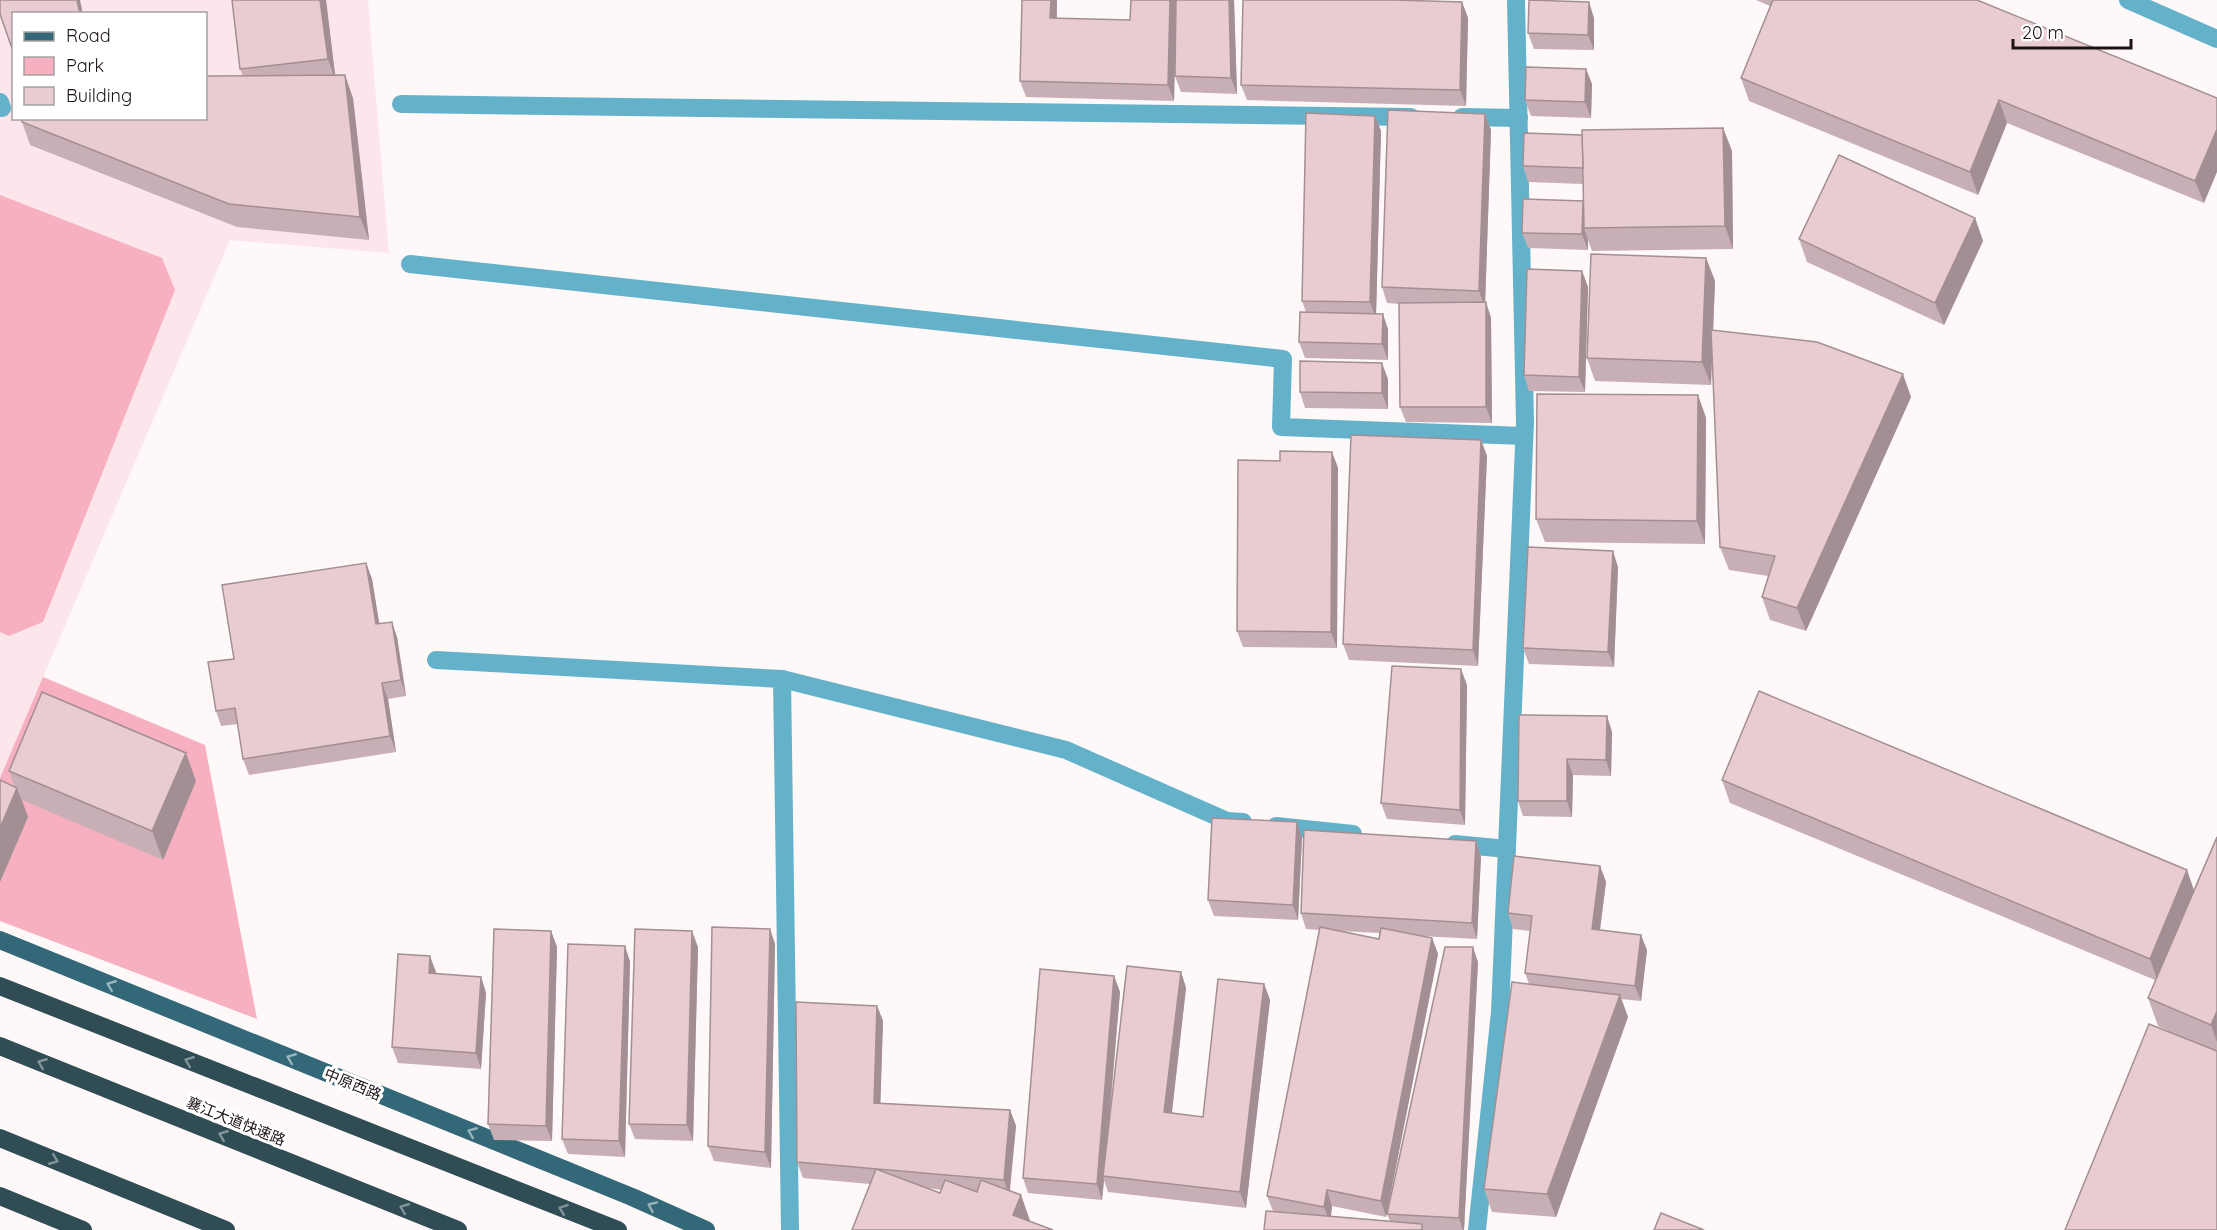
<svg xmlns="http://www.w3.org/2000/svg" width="2217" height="1230" viewBox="0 0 2217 1230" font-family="Quicksand,'Noto Sans SC',sans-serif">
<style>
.built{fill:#fde6eb;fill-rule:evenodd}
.green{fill:#f6b0c0}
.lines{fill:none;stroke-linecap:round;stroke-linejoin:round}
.minor{stroke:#64b2c9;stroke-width:18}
.major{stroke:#326878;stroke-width:18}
.highway{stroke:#304d55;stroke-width:18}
.wall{fill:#c8afb5;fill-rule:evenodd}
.shaded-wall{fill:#a38f93}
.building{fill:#e9ccd2;stroke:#a38f93;stroke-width:1.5}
.oneway{stroke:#98b4bc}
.oneway2{stroke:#839499}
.labels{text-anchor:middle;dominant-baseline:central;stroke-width:6;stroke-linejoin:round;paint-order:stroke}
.street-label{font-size:15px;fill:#1c1214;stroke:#fff}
</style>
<rect width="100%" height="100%" fill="#fef8f9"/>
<path class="built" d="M0,0H368L389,253L230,240L0,778ZM14,14H206V118H14Z"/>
<g class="green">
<path d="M0,195L162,258L175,290L43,622L9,636L0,632Z"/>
<path d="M43,677L205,745L257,1019L0,921V778Z"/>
</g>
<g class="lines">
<g class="minor">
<path d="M2128,0L2217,39"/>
<path d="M0,102L2,108"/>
<path d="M401,104L1411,117"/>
<path d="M1462,117L1519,118"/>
<path d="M410,264L1283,359L1281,427L1524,436"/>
<path d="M436,660L782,679L790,1230"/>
<path d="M782,679L1066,750L1227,821L1243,822"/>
<path d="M1276,826L1353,834"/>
<path d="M1455,844L1507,849"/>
<path d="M1477,1230L1500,1012L1525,422L1516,0"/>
</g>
<path class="major" d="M0,940L632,1197L706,1230"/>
<g class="highway">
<path d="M0,986L618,1230"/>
<path d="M0,1046L458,1230"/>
<path d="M0,1138L226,1230"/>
<path d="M0,1196L83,1230"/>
</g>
</g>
<g class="wall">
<path d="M232,0H326L335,75L353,98L369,240L237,227L30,145L22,122L243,76L240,69Z"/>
<path d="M1022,0H1057V18L1130,20L1234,0L1237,94L1181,92L1175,76L1176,23L1174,101L1026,97L1020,81Z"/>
<path d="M1756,0H1977L2217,98L2204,203L2007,123L1978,195L1749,101L1741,78L1770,6Z"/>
<path d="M1462,2L1468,18L1466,106L1247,100L1241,85Z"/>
<path d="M1594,18V50L1534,49L1528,33Z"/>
<path d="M1586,69L1592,84L1591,118L1531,116L1525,100Z"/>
<path d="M1485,114L1491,130L1485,302L1491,318L1492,423L1406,422L1400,407L1399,304L1387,303L1382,287Z"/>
<path d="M1375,116L1381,131L1376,313L1388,329V360L1305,358L1299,342L1306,312L1302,301Z"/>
<path d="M1723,128L1732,151L1733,249L1592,251L1588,240V250L1528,248L1522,233L1583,201V184L1528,182L1523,166L1582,135Z"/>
<path d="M1975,218L1983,241L1944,325L1807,262L1799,239Z"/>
<path d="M1706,258L1715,281L1713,330L1911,397L1806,631L1770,620L1762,597L1768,576L1729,570L1720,547L1712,348L1711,385L1595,381L1587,358Z"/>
<path d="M1582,271L1588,287L1585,392L1529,391L1524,375Z"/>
<path d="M1388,379V409L1305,408L1300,392Z"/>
<path d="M1698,395L1706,418L1705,544L1545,542L1536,519Z"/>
<path d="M1481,440L1487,456L1478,666L1349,660L1343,644Z"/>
<path d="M1332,452L1338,468L1337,648L1243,647L1237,631L1280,461Z"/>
<path d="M366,563L372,579L379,624L397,637L406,696L388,699L396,752L249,775L243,759L238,724L221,726L216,711L234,659Z"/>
<path d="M1618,567L1614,667L1529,664L1523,648Z"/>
<path d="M1467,685L1465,825L1387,819L1381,803Z"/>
<path d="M1607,716L1612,732L1611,776L1573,775L1572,817L1523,816L1518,801Z"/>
<path d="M9,771L196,781L163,860L22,800L28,817L0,882V780L15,787Z"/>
<path d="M1722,780L2194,889L2217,836V1230L2181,1037L2158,1026L2148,998L2155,980L1730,803Z"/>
<path d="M1302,838L1298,920L1214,916L1208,900Z"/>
<path d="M1476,841L1481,856L1477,939L1420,936L1432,938L1438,954L1386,1217L1332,1206L1331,1216L1390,1221L1387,1214L1478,962L1464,1230H1264L1273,1211L1267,1196L1320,930L1306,929L1301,913ZM1338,931L1380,933L1379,939Z"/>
<path d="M1600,866L1606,882L1600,930L1647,950L1641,1001L1621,999L1628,1017L1556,1217L1492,1212L1484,1189L1529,984L1525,973L1530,931L1513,929L1508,913Z"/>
<path d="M770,929L775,944L771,1168L714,1161L708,1146Z"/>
<path d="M551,931L557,947L552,1141L494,1140L488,1124Z"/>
<path d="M625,946L630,962L625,1157L568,1154L562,1139Z"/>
<path d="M698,947L693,1141L635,1139L629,1124Z"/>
<path d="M436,972L435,974L481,977L486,993L481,1069L398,1063L392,1047Z"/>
<path d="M1181,972L1186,988L1172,1113L1203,1117L1264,984L1270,1000L1246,1208L1108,1192L1104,1180L1102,1200L1028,1193L1023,1178L1114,976L1120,992L1110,1114Z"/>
<path d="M877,1006L883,1021L880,1103L1010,1110L1016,1126L1010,1191L1021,1195L1030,1221L870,1184L803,1178L797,1162ZM928,1188L941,1190L940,1193Z"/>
</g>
<g class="shaded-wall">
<path d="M77,0H80L83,14H80Z"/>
<path d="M320,0H326L336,82L328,59Z"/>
<path d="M1051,0H1057L1056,34L1050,18Z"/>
<path d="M1170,0H1176L1174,101L1168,85Z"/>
<path d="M1229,0H1234L1237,94L1231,78Z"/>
<path d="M1462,2L1468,18L1466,106L1460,90Z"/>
<path d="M1589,2L1594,18V50L1588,35Z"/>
<path d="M1586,69L1592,84L1591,118L1585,102Z"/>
<path d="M345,75L353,98L369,240L360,217Z"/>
<path d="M1999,100L2007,123L1978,195L1970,172Z"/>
<path d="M1485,114L1491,130L1485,307L1479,291Z"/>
<path d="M1375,116L1381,131L1376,318L1370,302Z"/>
<path d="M1723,128L1732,151L1733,249L1725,226Z"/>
<path d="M2217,129V172L2204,203L2195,181Z"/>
<path d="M1583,201L1584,228L1588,240V250L1582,234Z"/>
<path d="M1975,218L1983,241L1944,325L1935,303Z"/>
<path d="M1706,258L1715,281L1711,385L1702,362Z"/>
<path d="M1582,271L1588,287L1585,392L1579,377Z"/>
<path d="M1486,302L1491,318L1492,423L1486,407Z"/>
<path d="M1383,314L1388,329V360L1382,344Z"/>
<path d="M1382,363L1388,379V409L1382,393Z"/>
<path d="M1903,374L1911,397L1806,631L1797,608Z"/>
<path d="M1698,395L1706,418L1705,544L1697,521Z"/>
<path d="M1481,440L1487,456L1478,666L1473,650Z"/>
<path d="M1332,452L1338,468L1337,648L1331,632Z"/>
<path d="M1613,551L1618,567L1614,667L1608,652Z"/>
<path d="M366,563L372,579L382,640L376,624Z"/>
<path d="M392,622L397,637L406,696L401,680Z"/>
<path d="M1461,669L1467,685L1465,825L1460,810Z"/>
<path d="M382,683L388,699L396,752L390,736Z"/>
<path d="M1607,716L1612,732L1611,776L1606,760Z"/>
<path d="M186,753L196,781L163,860L152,831Z"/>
<path d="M1567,759L1573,775L1572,817L1567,801Z"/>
<path d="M17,788L28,817L0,882V828Z"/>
<path d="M1297,822L1302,838L1298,920L1293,905Z"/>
<path d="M1476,841L1481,856L1477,939L1472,923Z"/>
<path d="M1600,866L1606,882L1598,945L1592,929Z"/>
<path d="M2187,870L2195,893L2158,982L2150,959Z"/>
<path d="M770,929L775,944L771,1168L765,1152Z"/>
<path d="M551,931L557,947L552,1141L546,1126Z"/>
<path d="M692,931L698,947L693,1141L687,1125Z"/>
<path d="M1641,935L1647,950L1641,1001L1635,986Z"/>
<path d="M1432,938L1438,954L1386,1217L1381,1201Z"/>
<path d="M625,946L630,962L625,1157L619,1141Z"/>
<path d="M1473,947L1478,962L1464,1230H1463L1459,1218Z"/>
<path d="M430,956L436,972L434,989L429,973Z"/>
<path d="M1181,972L1186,988L1170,1128L1164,1112Z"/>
<path d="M1114,976L1120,992L1104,1176H1103L1104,1180L1102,1200L1097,1184Z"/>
<path d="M481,977L486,993L481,1069L476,1053Z"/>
<path d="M1264,984L1270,1000L1246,1208L1240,1192Z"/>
<path d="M1620,995L1628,1017L1556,1217L1547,1194Z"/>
<path d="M877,1006L883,1021L880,1118L874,1103Z"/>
<path d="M2217,1011V1042L2211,1025Z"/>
<path d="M1010,1110L1016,1126L1009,1195L1004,1180Z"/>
<path d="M1327,1190L1332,1206L1330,1223L1324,1207Z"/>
<path d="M1021,1195L1031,1224L1013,1215Z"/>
</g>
<g class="building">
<path d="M0,0H77L80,14H14V54L0,14Z"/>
<path d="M232,0H320L328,59L240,69Z"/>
<path d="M1022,0H1051L1050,18L1130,20L1131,0H1170L1168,85L1020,81Z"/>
<path d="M1176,0H1229L1231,78L1175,76Z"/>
<path d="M1243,0H1394L1462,2L1460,90L1241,85Z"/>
<path d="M1529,0L1589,2L1588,35L1528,33Z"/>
<path d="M1773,0H1977L2217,98V129L2195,181L1999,100L1970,172L1741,78Z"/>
<path d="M1526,67L1586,69L1585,102L1525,100Z"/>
<path d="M345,75L360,217L229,204L22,122V118H206V76Z"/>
<path d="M1388,110L1485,114L1479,291L1382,287Z"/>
<path d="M1306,113L1375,116L1370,302L1302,301Z"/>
<path d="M1723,128L1725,226L1584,228L1582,130Z"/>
<path d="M1524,133L1582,135L1583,168L1523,166Z"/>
<path d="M1839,155L1975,218L1935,303L1799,239Z"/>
<path d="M1523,199L1583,201L1582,234L1522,233Z"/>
<path d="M1591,254L1706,258L1702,362L1587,358Z"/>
<path d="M1527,269L1582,271L1579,377L1524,375Z"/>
<path d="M1486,302V407H1400L1399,303Z"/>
<path d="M1300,312L1383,314L1382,344L1299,342Z"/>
<path d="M1711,330L1817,342L1903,374L1797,608L1762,597L1775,556L1720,547Z"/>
<path d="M1300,361L1382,363V393L1300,392Z"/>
<path d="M1537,394L1698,395L1697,521L1536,519Z"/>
<path d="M1351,435L1481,440L1473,650L1343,644Z"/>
<path d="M1280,451L1332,452L1331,632L1237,631L1238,460L1280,461Z"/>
<path d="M1528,547L1613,551L1608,652L1523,648Z"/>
<path d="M366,563L376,624L392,622L401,680L382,683L390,736L243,759L235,708L216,711L208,662L234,659L222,585Z"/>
<path d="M1392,666L1461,669L1460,810L1381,803Z"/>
<path d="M1759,691L2187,870L2150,959L1722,780Z"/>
<path d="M42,692L186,753L152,831L9,771Z"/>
<path d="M1519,715L1607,716L1606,760L1567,759V801H1518Z"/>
<path d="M0,780L17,788L0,828Z"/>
<path d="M1212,818L1297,822L1293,905L1208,900Z"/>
<path d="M1304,830L1476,841L1472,923L1301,913Z"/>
<path d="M2217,837V1011L2211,1025L2148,998Z"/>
<path d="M1514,856L1600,866L1592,929L1641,935L1635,986L1525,973L1532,916L1508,913Z"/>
<path d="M712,927L770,929L765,1152L708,1146Z"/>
<path d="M1320,927L1379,939L1381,928L1432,938L1381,1201L1327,1190L1324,1207L1267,1196Z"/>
<path d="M494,929L551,931L546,1126L488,1124Z"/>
<path d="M635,929L692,931L687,1125L629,1124Z"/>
<path d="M568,944L625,946L619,1141L562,1139Z"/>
<path d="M1445,947H1473L1459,1218L1387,1214Z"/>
<path d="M398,954L430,956L429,973L481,977L476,1053L392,1047Z"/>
<path d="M1127,966L1181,972L1164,1112L1203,1117L1218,979L1264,984L1240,1192L1103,1176Z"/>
<path d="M1040,969L1114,976L1097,1184L1023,1178Z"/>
<path d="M1512,982L1620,995L1547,1194L1484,1189Z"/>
<path d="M796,1002L877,1006L874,1103L1010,1110L1004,1180L797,1162Z"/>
<path d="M2149,1024L2217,1051V1230H2065Z"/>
<path d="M876,1169L940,1193L945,1180L977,1192L981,1180L1021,1195L1013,1215L1053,1230H852Z"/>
<path d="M1266,1211L1422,1224V1230H1264Z"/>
<path d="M1661,1213L1704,1230H1654Z"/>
</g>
<defs><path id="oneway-chevron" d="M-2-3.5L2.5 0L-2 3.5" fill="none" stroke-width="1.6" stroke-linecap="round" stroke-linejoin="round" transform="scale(1.5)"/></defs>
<g class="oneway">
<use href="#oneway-chevron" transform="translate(111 985) rotate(-158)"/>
<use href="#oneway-chevron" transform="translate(291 1058) rotate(-158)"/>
<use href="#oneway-chevron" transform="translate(472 1132) rotate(-158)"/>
<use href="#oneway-chevron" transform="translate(652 1206) rotate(-156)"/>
</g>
<g class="oneway2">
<use href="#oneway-chevron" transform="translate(189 1061) rotate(-158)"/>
<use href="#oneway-chevron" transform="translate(42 1063) rotate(-158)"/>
<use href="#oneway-chevron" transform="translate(223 1135) rotate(-158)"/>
<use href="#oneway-chevron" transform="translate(54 1160) rotate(22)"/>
<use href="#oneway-chevron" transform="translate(404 1208) rotate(-158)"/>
<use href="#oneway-chevron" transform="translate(563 1209) rotate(-159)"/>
</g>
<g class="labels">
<g class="street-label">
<text transform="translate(353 1084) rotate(22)">中原西路</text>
<text transform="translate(236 1121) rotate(22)">襄江大道快速路</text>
</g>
</g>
<rect x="12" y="12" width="195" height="108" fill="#ffffff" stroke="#a4a0a1" stroke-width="1.5"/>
<rect x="24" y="32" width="30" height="9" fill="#326878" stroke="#a4a0a1" stroke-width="1.5"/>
<text x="66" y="42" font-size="18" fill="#1c1214">Road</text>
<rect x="24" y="57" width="30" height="18" fill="#f6b0c0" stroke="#a4a0a1" stroke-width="1.5"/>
<text x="66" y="72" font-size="18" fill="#1c1214">Park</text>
<rect x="24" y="87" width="30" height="18" fill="#e9ccd2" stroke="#a4a0a1" stroke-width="1.5"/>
<text x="66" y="102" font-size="18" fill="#1c1214">Building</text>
<path d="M2013 39v9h118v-9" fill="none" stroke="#1c1214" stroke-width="3"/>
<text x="2022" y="39" font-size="18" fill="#1c1214" stroke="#ffffff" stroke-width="4.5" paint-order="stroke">20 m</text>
</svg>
